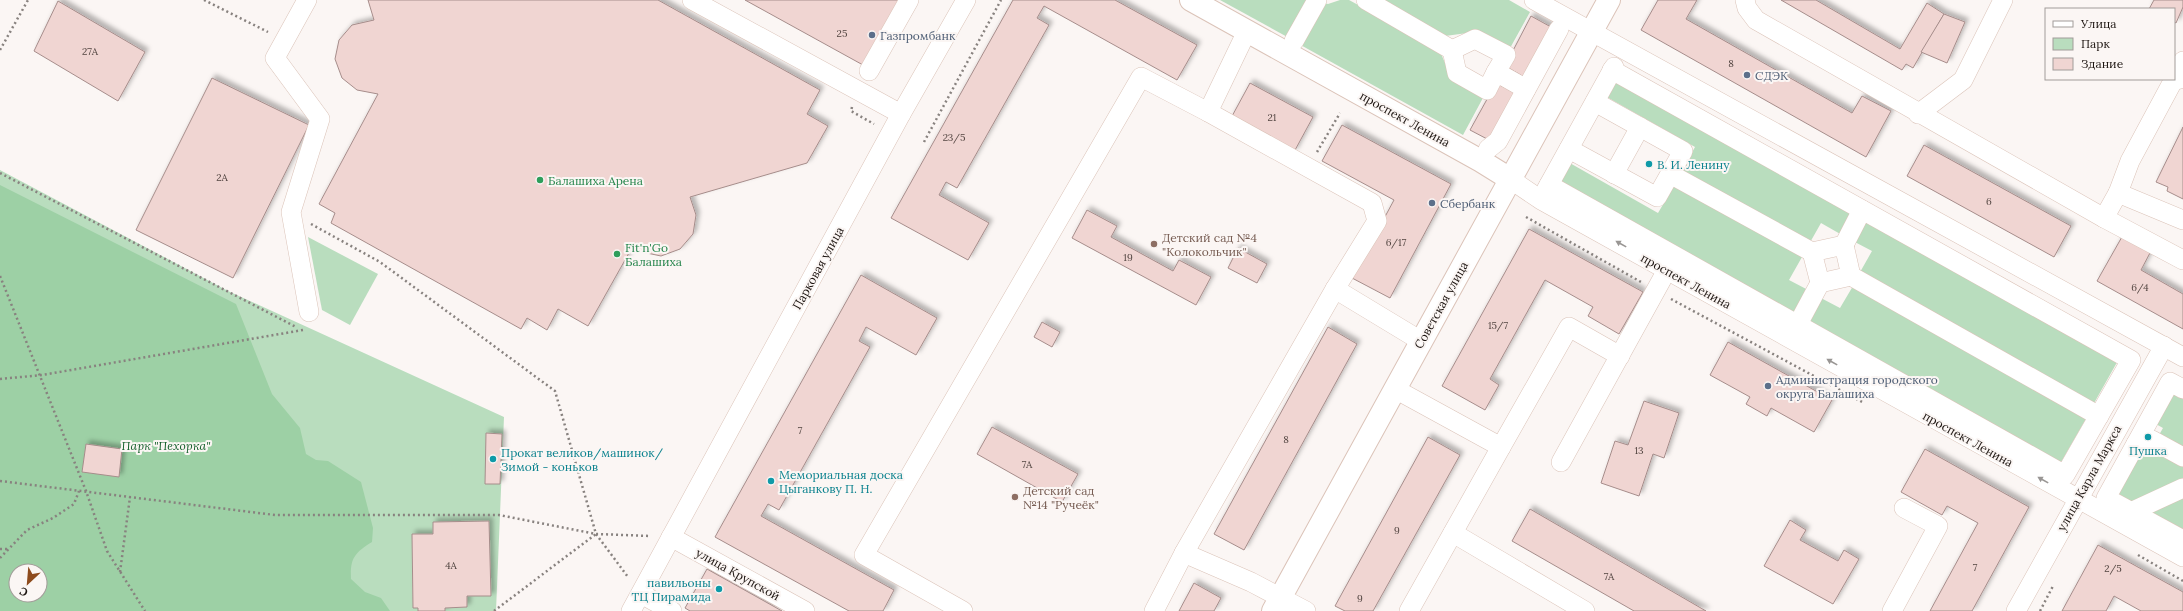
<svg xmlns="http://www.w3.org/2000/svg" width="2183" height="611" font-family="Lora,serif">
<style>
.green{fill:#b9ddbe;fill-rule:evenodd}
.forest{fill:#9dd0a5;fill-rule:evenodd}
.building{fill:#f0d5d2;stroke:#a68d8b;filter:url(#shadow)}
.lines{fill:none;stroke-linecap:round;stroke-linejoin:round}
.minor-casing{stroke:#dbc3b8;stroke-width:20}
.major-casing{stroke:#dbc3b8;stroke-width:24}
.path{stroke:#88827f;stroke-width:2.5;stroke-dasharray:2 3;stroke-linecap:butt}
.minor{stroke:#fff;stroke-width:19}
.major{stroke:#fff;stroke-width:22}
.oneway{fill:#999694}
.service-dot{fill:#5c6f8a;stroke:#fbf6f4;stroke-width:1.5}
.culture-dot{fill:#0f9aa8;stroke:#fbf6f4;stroke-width:1.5}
.leisure-dot{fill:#2e9e5b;stroke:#fbf6f4;stroke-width:1.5}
.education-dot{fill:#8d6e63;stroke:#fbf6f4;stroke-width:1.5}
.labels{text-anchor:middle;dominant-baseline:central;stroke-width:4;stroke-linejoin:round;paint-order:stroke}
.number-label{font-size:10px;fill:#524541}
.service-label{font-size:12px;fill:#4e5e75;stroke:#fbf6f4;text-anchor:start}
.street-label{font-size:12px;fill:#1d1511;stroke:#fbf6f4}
.culture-label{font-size:12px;fill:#0d838f;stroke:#fbf6f4;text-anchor:start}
.leisure-label{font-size:12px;fill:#27864d;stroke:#fbf6f4;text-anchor:start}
.education-label{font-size:12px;fill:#785e54;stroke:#fbf6f4;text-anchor:start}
.park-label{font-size:12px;font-style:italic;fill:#145f2b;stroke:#fbf6f4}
</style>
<defs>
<filter id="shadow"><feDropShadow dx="3.5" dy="-3.5" stdDeviation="2" flood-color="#0004"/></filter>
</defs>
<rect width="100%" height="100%" fill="#fbf6f4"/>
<g class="green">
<polygon points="1220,0 1313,0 1291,39"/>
<polygon points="1340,0 1349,0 1439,49 1451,77 1484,96 1463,135 1297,43 1319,2 1328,4"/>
<polygon points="1380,0 1509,0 1530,12 1509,50 1475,32 1445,36"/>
<polygon points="1616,76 1855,210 1842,235 1821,223 1808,246 1680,174 1695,147 1605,96"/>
<polygon points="1568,162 1658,213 1674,186 1802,257 1789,280 1810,291 1796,316 1557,183"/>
<path d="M0,170L228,291L504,417L496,611H445V608L467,607V596L491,595L489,521L433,522V534H412L413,608H418V611H0ZM486,433L502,434L500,484H486ZM16,571H40V595H16Z"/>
<polygon points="1865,215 2120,357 2093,405 1859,274 1872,251 1851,240"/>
<polygon points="308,237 378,274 350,325 322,310"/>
<polygon points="1853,286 2087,417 2060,464 1805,322 1819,297 1840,308"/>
<polygon points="2173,389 2183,394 2183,448 2159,435 2163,428 2154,423"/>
<polygon points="2151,448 2183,466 2183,481 2135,504 2116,493 2139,450 2147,455"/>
<polygon points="2183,493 2183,529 2147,510"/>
</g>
<path class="forest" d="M0,185L236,304L272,394L300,428L306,454L316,460L328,461L361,482L373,528L372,542C354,553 350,559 351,579L365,592L381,598L390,611H0ZM16,571H40V595H16Z"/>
<g class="building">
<polygon points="368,0 658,0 820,90 807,114 828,126 807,163 690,197 696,215 693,234 680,249 661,256 642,252 634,244 588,326 558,309 547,330 527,318 521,329 331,223 335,213 319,204 378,94 357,90 342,78 335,59 339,40 352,25 374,20"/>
<polygon points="745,0 899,0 863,65"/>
<polygon points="1013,0 1115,0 1197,45 1177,80 1044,6 1037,18 1049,25 957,188 946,182 939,195 989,223 968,260 891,218"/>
<polygon points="1658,0 1697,0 1686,19 1852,113 1862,96 1891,111 1866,157 1641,30"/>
<polygon points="1781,0 1816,0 1900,49 1927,3 1944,14 1913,68 1906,64 1902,70"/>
<polygon points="2154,0 2183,0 2183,7 2176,23 2174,22 2174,9 2149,9"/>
<polygon points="58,1 145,52 118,101 34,51"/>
<polygon points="1944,14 1965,22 1947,63 1921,52"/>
<polygon points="1531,16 1551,27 1524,77 1505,66"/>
<polygon points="212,78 309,125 233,278 136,230"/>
<polygon points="1250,83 1313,117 1294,152 1231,118"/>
<polygon points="1496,83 1515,93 1489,140 1470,130"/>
<polygon points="1342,125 1451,184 1390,298 1352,278 1394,200 1322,161"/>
<polygon points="2183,127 2183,199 2167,191 2168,187 2156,182"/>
<polygon points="1924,145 2071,226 2054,257 1907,176"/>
<polygon points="1087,210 1117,226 1111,237 1173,271 1179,260 1211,277 1196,305 1072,238"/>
<polygon points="1529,229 1643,292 1619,334 1588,316 1593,307 1545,280 1490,379 1499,385 1485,410 1442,386"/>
<polygon points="2123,235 2151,251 2141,270 2183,294 2183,329 2097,281"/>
<polygon points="1238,248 1267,264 1257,283 1228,268"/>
<polygon points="861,275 937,318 916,355 866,327 859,341 870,347 779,510 768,504 761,516 894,590 883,611 849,611 715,537"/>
<polygon points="1042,322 1060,332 1052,347 1034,337"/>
<polygon points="1328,327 1357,344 1244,550 1214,534"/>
<polygon points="1728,342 1832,400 1814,432 1771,408 1767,416 1746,404 1750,397 1710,375"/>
<polygon points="1644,401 1679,413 1664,458 1653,454 1639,496 1601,483 1615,441 1628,445"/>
<polygon points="992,427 1078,474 1062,502 977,454"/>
<polygon points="486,433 502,434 500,484 485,484"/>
<polygon points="1428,437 1460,455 1373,611 1345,611 1335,606"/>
<polygon points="86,444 122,449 119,477 82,472"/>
<polygon points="1925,449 2029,507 1972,611 1930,611 1978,523 1947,506 1942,515 1901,492"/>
<polygon points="1530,509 1706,611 1634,611 1512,541"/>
<polygon points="1790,520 1806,530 1800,540 1838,561 1844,550 1859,559 1833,604 1764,566"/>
<polygon points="489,521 491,596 467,596 467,607 445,608 445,611 418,611 418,608 413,608 412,534 433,534 433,522"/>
<polygon points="2098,545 2183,592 2183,611 2141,611 2114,596 2106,611 2062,611"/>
<polygon points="707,569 782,611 690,611 685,608"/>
<polygon points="1194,583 1221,598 1214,611 1179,611"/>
</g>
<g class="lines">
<g class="minor-casing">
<g id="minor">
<polyline points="307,0 275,58 320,119 291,212 309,312"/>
<polyline points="692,0 901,114"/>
<polyline points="1366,0 1452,50 1457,73 1487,90 1496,72 1526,89"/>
<polyline points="1534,0 2183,357"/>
<polyline points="1745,0 1747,8 1756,20 2104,218"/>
<polyline points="1294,41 1317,0"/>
<polyline points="1452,50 1475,39 1506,55 1496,72"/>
<polyline points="869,71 909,0"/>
<polyline points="2183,78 2173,81 2130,161 2118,193 2183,220"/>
<polyline points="2174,79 2183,61"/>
<polyline points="1208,112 1247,31"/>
<polyline points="1918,114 1963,80 2003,0"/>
<polyline points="1488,149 1498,141 1559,29"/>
<polyline points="1569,149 1657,197 1683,151 1595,102"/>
<polyline points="1614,174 1640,127"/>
<polyline points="1670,174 1812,252 1844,245 1851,276 1820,283 1812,252"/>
<polyline points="1510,179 1541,200 2183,557"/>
<polyline points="1549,185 2065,475 2131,360 1612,70"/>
<polyline points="1546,190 1614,67"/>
<polyline points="2118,193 2104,218 2183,260"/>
<polyline points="1844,245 1862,210"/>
<polyline points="1851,276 2099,416"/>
<polyline points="1335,289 1421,341"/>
<polyline points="1798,324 1820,283"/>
<polyline points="1395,389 1501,447 1409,611"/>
<polyline points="2183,389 2170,382 2106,498 2183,540"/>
<polyline points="2136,444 2152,440 2183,457"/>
<polyline points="1501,447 1569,327 1620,356"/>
<polyline points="1561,462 1667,270"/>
<polyline points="2131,512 2183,488"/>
<polyline points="1453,533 1585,611"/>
<polyline points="671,537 805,611"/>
<polyline points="1184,553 1251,582 1306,611"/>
<polyline points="641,594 672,611"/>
<polyline points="631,611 901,114 966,0"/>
<polyline points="963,611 864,555 1141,77 1208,112 1372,203 1377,221 1335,289 1184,553 1154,611"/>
<polyline points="1892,611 1938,526 1904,508"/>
<polyline points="2016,611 2164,346"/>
</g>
</g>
<g class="major-casing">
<g id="major">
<polyline points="1191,0 1481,161 1510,179"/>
<polyline points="1273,611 1609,0"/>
</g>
</g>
<g class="path">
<polyline points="204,0 268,32"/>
<polyline points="0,50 28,0"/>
<polyline points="852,107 851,111 874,124"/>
<polyline points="924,142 1001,0"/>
<polyline points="1317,152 1340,113"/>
<polyline points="0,173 296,327"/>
<polyline points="1526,217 1641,282"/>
<polyline points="311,224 380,262 555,391 596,534 628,577"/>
<polyline points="0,276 86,491 107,551 145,611"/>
<polyline points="1671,299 1864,403"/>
<polyline points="0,379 42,375 303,330"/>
<polyline points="0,481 275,515 499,515 596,534 651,536"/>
<polyline points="0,549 8,549"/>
<polyline points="2138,555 2183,581"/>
<polyline points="0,558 27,530 53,518 74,504 79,491"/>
<polyline points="120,572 130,497"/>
<polyline points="494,611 596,534"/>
<polyline points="2040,611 2053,586"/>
</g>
<use href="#minor" class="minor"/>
<use href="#major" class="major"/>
</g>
<defs><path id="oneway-solid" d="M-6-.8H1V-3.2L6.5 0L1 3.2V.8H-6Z"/></defs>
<g class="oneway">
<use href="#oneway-solid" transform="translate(1621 244) rotate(-151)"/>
<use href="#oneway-solid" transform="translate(1832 362) rotate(-151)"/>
<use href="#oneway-solid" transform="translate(2043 480) rotate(-151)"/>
</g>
<g class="service-dot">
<circle cx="872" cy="35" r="4"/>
<circle cx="1747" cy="75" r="4"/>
<circle cx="1432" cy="203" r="4"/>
<circle cx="1768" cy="386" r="4"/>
</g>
<g class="culture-dot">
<circle cx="1649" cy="164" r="4"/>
<circle cx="2148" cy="437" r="4"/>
<circle cx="493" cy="459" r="4"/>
<circle cx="771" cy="481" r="4"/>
<circle cx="719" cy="589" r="4"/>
</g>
<g class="leisure-dot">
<circle cx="540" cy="180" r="4"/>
<circle cx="617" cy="254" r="4"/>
</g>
<g class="education-dot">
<circle cx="1154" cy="244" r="4"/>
<circle cx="1015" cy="497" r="4"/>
</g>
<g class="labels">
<g class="number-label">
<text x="842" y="33">25</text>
<text x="90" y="51">27А</text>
<text x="1731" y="63">8</text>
<text x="1272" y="117">21</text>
<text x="954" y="137">23/5</text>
<text x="222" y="177">2А</text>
<text x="1989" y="201">6</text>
<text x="1396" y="242">6/17</text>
<text x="1128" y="257">19</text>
<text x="2140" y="287">6/4</text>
<text x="1498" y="325">15/7</text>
<text x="800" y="430">7</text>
<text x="1286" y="439">8</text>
<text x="1639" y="450">13</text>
<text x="1027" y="464">7А</text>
<text x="1397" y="530">9</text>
<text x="451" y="565">4А</text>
<text x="1975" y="567">7</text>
<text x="2113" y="568">2/5</text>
<text x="1609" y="576">7А</text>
<text x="1360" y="598">9</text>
</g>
<g class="service-label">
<text x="880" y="35">Газпромбанк</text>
<text x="1755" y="75">СДЭК</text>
<text x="1440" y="203">Сбербанк</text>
<text x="1776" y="379">Администрация городского<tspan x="1776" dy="14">округа Балашиха</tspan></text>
</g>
<g class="street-label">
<text transform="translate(1405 119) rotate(29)">проспект Ленина</text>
<text transform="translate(818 268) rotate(-61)">Парковая улица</text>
<text transform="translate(1686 281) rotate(29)">проспект Ленина</text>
<text transform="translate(1441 305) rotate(-61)">Советская улица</text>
<text transform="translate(1968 439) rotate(29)">проспект Ленина</text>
<text transform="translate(2089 478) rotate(-61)">улица Карла Маркса</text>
<text transform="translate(738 574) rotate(29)">улица Крупской</text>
</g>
<g class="culture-label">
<text x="1657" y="164">В. И. Ленину</text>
<text x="2148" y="450" text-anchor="middle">Пушка</text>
<text x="501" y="452">Прокат великов/машинок/<tspan x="501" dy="14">Зимой - коньков</tspan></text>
<text x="779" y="474">Мемориальная доска<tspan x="779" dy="14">Цыганкову П. Н.</tspan></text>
<text x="711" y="582" text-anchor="end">павильоны<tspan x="711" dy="14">ТЦ Пирамида</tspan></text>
</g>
<g class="leisure-label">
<text x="548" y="180">Балашиха Арена</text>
<text x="625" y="247">Fit'n'Go<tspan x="625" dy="14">Балашиха</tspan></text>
</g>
<g class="education-label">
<text x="1162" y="237">Детский сад №4<tspan x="1162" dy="14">"Колокольчик"</tspan></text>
<text x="1023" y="490">Детский сад<tspan x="1023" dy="14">№14 "Ручеёк"</tspan></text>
</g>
<g class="park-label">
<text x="166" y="445">Парк "Пехорка"</text>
</g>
</g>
<rect x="2045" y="8" width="130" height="72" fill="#fbf6f4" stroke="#a29c99"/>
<rect x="2053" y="21" width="20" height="6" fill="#ffffff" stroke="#a29c99"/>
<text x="2081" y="28" font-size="12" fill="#1d1511">Улица</text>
<rect x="2053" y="38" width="20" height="12" fill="#b9ddbe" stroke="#a29c99"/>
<text x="2081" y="48" font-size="12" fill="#1d1511">Парк</text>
<rect x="2053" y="58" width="20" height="12" fill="#f0d5d2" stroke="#a29c99"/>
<text x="2081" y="68" font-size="12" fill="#1d1511">Здание</text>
<g transform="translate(28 583) rotate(206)"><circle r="19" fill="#fbf6f4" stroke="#a29c99"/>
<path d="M0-3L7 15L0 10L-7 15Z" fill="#8e4b1d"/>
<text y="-6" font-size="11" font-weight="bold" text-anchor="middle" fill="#1d1511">С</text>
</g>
</svg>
